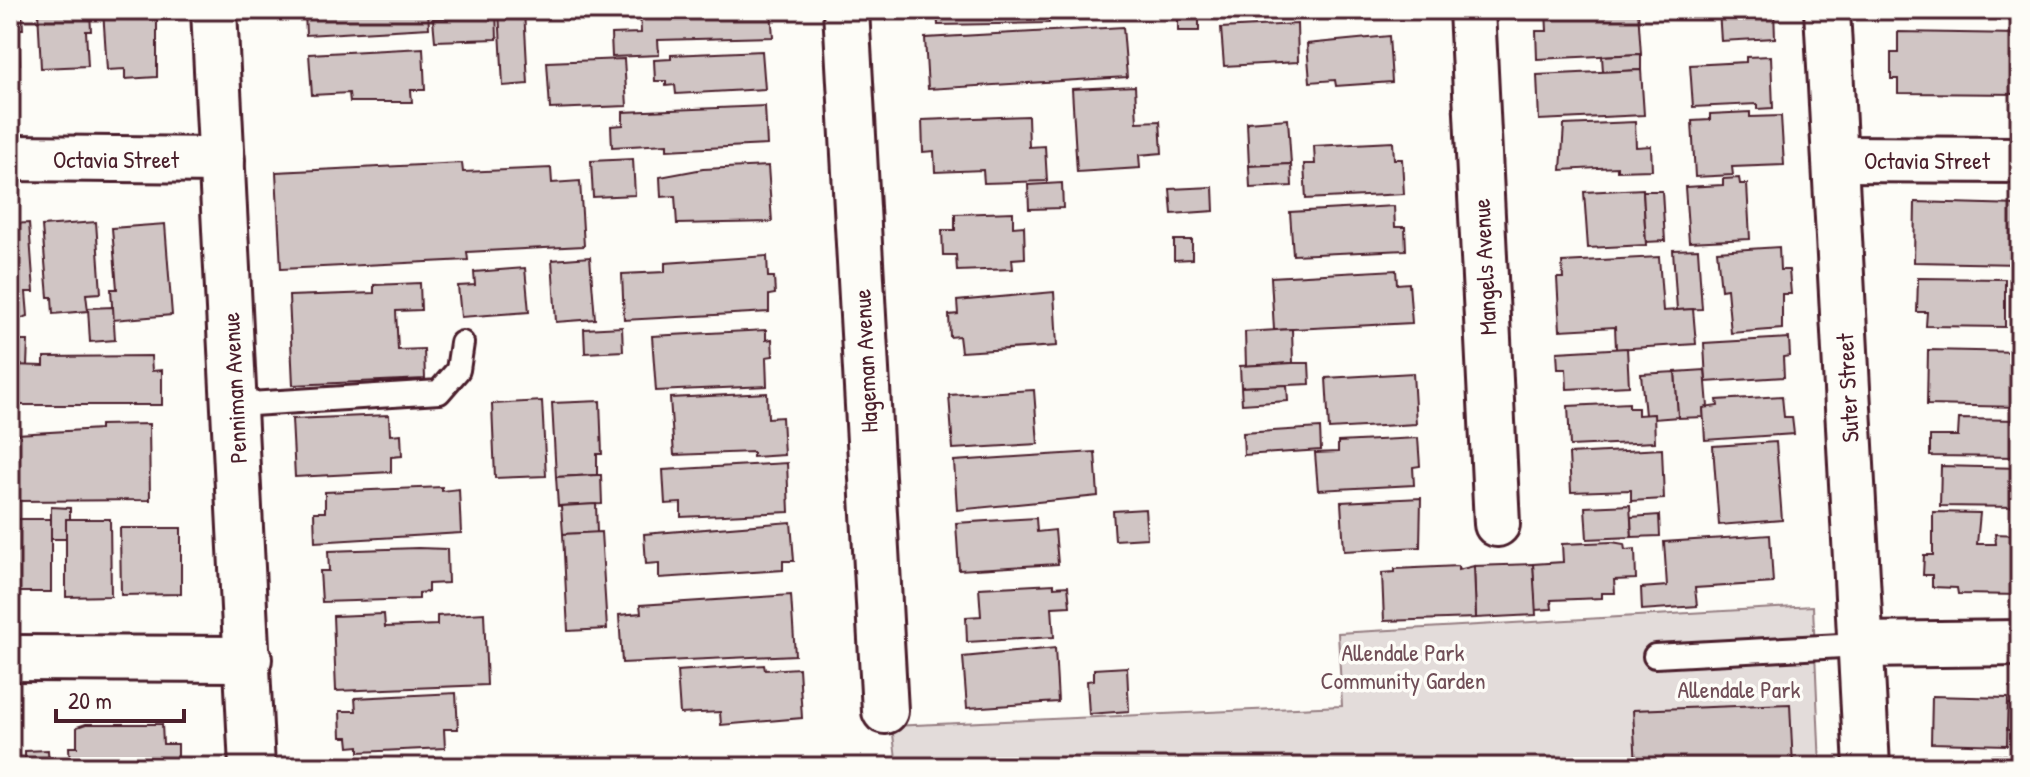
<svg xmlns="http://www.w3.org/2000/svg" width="2030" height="777" font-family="'Patrick Hand',sans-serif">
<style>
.green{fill:#e3dcda;stroke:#967e82;stroke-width:2}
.building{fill:#d0c5c4;stroke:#4a1f2b;stroke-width:2}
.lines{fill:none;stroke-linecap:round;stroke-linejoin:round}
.service-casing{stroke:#4a1f2b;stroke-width:28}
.minor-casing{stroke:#4a1f2b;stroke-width:50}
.service{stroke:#fdfcf7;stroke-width:22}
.minor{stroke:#fdfcf7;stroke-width:44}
.labels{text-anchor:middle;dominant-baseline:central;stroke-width:7;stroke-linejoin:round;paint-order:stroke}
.street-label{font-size:24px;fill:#4a1f2b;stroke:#fdfcf7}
.park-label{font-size:24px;fill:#704e57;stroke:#fdfcf7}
</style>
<rect width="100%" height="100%" fill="#fdfcf7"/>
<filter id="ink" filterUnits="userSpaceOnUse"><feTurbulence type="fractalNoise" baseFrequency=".0125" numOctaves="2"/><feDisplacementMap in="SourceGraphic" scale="16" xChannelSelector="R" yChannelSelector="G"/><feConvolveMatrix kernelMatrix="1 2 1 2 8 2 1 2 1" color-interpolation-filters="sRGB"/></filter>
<g filter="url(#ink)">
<polygon class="green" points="1813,606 1820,767 897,767 892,726 1342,706 1338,633"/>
<g class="building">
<polygon points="10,10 22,10 23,29 18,29 20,64 10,64"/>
<polygon points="38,10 90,11 91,31 86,31 88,66 41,68"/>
<polygon points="103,10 157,10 157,77 125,79 125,69 107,70"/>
<polygon points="301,10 428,10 429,28 306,35 305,12"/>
<polygon points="467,10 496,10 497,39 435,41 433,19 467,17"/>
<polygon points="499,10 524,10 528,84 503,86"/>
<polygon points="640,10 771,10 773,37 658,40 659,55 612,57 611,34 641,33"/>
<polygon points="937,10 1066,10 1067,19 1049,19 1049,23 938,25"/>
<rect x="1178" y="10" width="21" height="21"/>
<polygon points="1546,10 1638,10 1641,54 1537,59 1536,31 1547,31"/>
<polygon points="1719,10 1774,10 1775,38 1721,41"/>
<polygon points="1297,24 1298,62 1224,66 1221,28"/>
<polygon points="1123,27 1127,77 928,89 925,38"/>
<polygon points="1898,32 2020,34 2020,94 1898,93 1898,79 1891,79 1891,53 1898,53"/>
<polygon points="1389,36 1392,82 1336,86 1335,80 1310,82 1307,44"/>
<polygon points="423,48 425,90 411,90 412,102 350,102 349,93 312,95 309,54"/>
<polygon points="762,51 765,89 676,94 675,85 666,86 666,81 655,81 654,60 671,59 671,55"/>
<polygon points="1641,54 1641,70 1603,72 1602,56"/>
<polygon points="1771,56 1773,108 1757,109 1757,104 1693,107 1690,65 1746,62 1746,57"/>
<polygon points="624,59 627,106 550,109 547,62"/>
<polygon points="1641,70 1644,115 1539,120 1537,75"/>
<polygon points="1135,86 1137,122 1160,121 1162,153 1139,155 1140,168 1077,172 1072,89"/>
<polygon points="765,106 767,145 667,150 667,144 612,147 611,126 623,125 623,112"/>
<polygon points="1750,112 1750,117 1781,116 1784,165 1732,167 1733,175 1695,177 1692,121 1710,120 1710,114"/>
<polygon points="1028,116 1029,147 1045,146 1047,181 984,183 983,170 935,172 934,151 923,152 922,120"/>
<polygon points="1288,119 1291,164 1249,166 1247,122"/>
<polygon points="1635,122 1636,147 1651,146 1652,170 1617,171 1617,167 1561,170 1564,125"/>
<polygon points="1393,142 1394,159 1402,159 1404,194 1306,199 1304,164 1315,164 1314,146"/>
<polygon points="633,159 635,195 593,197 591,161"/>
<polygon points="462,163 463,172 551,168 552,183 580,181 584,246 467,252 468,260 281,269 276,172"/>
<polygon points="1291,164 1292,186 1250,188 1249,166"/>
<polygon points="768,166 772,222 677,224 675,196 661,197 660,177 703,169"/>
<polygon points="1739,178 1740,184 1747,184 1750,239 1689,242 1685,187 1723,185 1723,179"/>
<polygon points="1062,183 1063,208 1029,209 1028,185"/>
<polygon points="1213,187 1214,211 1172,214 1170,189"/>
<polygon points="1643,189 1646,245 1588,248 1584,192"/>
<polygon points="1643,191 1662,191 1665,241 1646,242"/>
<polygon points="1915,202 2020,205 2020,264 1914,262"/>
<polygon points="1394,206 1395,227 1405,227 1406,250 1293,255 1290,212"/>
<polygon points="1013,212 1013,227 1024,226 1025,258 1012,259 1013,269 957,271 956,255 943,255 942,230 955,230 955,214"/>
<polygon points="96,222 101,293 86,294 88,311 53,314 52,297 48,297 42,226"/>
<polygon points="29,223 34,292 26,292 28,316 10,322 10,224"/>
<polygon points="165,224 172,315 113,320 111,289 117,289 112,228"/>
<polygon points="1174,240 1192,240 1192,259 1174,260"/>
<polygon points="1779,247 1780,270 1789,270 1791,294 1782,294 1782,329 1731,333 1727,289 1721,290 1717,251"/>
<polygon points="1698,249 1702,309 1677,310 1673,250"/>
<polygon points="767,256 768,277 774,277 775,294 769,295 769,312 624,320 622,274 665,272 665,263"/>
<polygon points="590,257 595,319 556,322 552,260"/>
<polygon points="1659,257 1663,311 1693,309 1696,344 1616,349 1615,327 1560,330 1557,278 1563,278 1562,262"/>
<polygon points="525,268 529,312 461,317 458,286 475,285 474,272"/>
<polygon points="1396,270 1397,284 1409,283 1412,323 1274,330 1271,277"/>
<polygon points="1918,278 2005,279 2005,327 1926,326 1927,312 1917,312"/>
<polygon points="420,283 421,310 396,311 398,350 424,349 425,379 293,385 289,296 374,293 374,285"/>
<polygon points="1054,292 1057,346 961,352 959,336 950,337 949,315 958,314 957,301"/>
<polygon points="113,307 115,340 90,342 88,308"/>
<polygon points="622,327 623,351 585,353 584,329"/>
<polygon points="1292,329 1293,363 1246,366 1245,332"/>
<polygon points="766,330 766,340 772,339 773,356 766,357 767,386 656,391 652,336"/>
<polygon points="1789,338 1790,356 1783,357 1784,377 1706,382 1704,343"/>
<polygon points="10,341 28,341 27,366 10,365"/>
<polygon points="1627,348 1629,386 1567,389 1566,369 1558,369 1557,352"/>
<polygon points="1928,350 2020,352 2020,407 1927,405"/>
<polygon points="151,356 152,371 162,370 162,405 10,405 10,365 44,366 44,357"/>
<polygon points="1293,363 1309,363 1310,384 1241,387 1240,366"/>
<polygon points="1705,370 1708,407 1703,408 1704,417 1678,418 1675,372"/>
<polygon points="1675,372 1678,417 1654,419 1654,414 1645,415 1641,374"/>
<polygon points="1413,373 1416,424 1329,429 1326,378"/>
<polygon points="1287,385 1288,401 1242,404 1241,387"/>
<polygon points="1034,390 1038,444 953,449 949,395"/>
<polygon points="767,393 768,418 782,417 784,455 753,457 753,452 674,455 670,398"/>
<polygon points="1782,396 1784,417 1792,417 1794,434 1705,440 1703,408 1718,406 1717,400"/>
<polygon points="542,401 546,476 495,478 492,404"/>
<polygon points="600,401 602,454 597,454 597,475 556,477 552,403"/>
<polygon points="1629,403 1629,408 1638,408 1638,415 1654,414 1655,442 1570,446 1568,406"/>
<polygon points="389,415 390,435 401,434 402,456 391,457 391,472 295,477 292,419"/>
<polygon points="1959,419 2020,420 2020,457 1930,456 1930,436 1958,436"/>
<polygon points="149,424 150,500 18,501 17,434 100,429 100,425"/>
<polygon points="1320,428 1321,450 1244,455 1243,433"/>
<polygon points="1418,438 1420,466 1413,467 1414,485 1318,490 1315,453 1338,452 1338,442"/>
<polygon points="1776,442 1782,520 1719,525 1713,446"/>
<polygon points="1662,449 1664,499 1631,501 1631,490 1571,492 1569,454"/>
<polygon points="1095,452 1098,496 957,510 954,461"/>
<polygon points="787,463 789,512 681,517 681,503 665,504 663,470"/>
<polygon points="1941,466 2020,468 2020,507 1940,506"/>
<polygon points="597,475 601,475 602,504 558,506 556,477"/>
<polygon points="442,487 442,491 459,489 461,533 315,542 314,512 325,512 325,492"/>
<polygon points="1421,498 1420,547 1344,551 1341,502"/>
<polygon points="596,504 597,533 563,534 561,506"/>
<polygon points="1630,505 1632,537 1587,539 1585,507"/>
<polygon points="51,507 70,508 70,519 66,519 66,539 51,539"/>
<polygon points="1145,509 1147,538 1115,540 1113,511"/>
<polygon points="1933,512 1980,513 1977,544 1996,544 1995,534 2020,535 2020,595 1958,594 1957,588 1932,587 1932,575 1923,575 1924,555 1933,555"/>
<polygon points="1659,515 1660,536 1632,537 1631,517"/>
<polygon points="1036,518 1037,532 1055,530 1058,564 959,570 956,523"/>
<rect x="10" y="519" width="41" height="73"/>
<polygon points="66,519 110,519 111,596 66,597"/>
<polygon points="791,522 794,561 783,561 783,570 659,578 659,563 646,564 644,534"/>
<polygon points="120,528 181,528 181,594 121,595"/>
<polygon points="601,532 607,629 568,631 563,534"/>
<polygon points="1770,535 1773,583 1695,588 1697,606 1642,610 1641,588 1667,586 1664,542"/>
<polygon points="1612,542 1624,544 1625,550 1635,549 1636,579 1614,580 1615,593 1602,593 1602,598 1551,600 1552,609 1535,610 1533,564 1563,562 1562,544"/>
<polygon points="418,548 447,549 448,583 428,584 428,592 419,593 419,599 322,602 320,571 329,571 328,551"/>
<polygon points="1533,564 1536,615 1476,618 1474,566"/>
<polygon points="1458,566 1458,570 1474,566 1476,618 1384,621 1382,573 1395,572 1395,569"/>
<polygon points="1054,584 1054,587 1068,586 1070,606 1052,607 1054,637 967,642 966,617 981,616 979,588"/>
<polygon points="791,595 795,655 622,663 619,615 641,613 640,605"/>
<polygon points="484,613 487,685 336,691 333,616 384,614 385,627 437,625 437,616"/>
<polygon points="1055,648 1058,702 967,708 963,657"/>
<polygon points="764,665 765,670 799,668 802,718 721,725 720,712 680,714 677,671"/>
<polygon points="1127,667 1129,711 1089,714 1087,681 1094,680 1094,669"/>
<polygon points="456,693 458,729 444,729 445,748 359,752 359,746 349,747 348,737 341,737 340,711 356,711 355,698"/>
<polygon points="1932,696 2008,698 2007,745 1931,743"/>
<polygon points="1790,704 1793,767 1636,767 1633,710"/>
<polygon points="2008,704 2020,704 2020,748 2013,748 2014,730 2007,730"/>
<polygon points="86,724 162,724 163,744 178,744 178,767 70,767 69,747 77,747 77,727"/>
<polygon points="10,731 15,731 17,767 10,767"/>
<polygon points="48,750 49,767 25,767 25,751"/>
<polygon points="2006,755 2006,767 1977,767 1977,756"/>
</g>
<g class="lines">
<g class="service-casing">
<g id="service">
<polyline points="235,405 439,392 458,370 462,343"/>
<polyline points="1655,656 1860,645"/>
</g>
</g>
<g class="minor-casing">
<g id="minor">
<polyline points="214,10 252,767"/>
<polyline points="846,10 885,711"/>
<polyline points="1472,10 1497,524"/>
<polyline points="1827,10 1867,767"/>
<polyline points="10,158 222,160"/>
<polyline points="1835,159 2020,160"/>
<polyline points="1860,645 2020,643"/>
<polyline points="10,658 249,659"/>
</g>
</g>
<use href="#service" class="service"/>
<use href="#minor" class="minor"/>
</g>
</g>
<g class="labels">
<g class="street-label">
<text x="116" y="159">Octavia Street</text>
<text x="1927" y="160">Octavia Street</text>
<text transform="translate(1484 267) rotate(-93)">Mangels Avenue</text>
<text transform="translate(865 361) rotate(-93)">Hageman Avenue</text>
<text transform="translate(234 388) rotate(-93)">Penniman Avenue</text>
<text transform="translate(1847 388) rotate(-93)">Suter Street</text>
</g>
<g class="park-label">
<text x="1403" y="652">Allendale Park<tspan x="1403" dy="28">Community Garden</tspan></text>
<text x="1739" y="689">Allendale Park</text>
</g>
</g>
<rect width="2030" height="777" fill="none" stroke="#fdfcf7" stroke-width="40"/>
<rect x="20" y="20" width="1990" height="737" fill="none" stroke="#4a1f2b" stroke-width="3" filter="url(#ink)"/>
<path d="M56 709v12h128v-12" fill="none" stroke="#4a1f2b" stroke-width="4"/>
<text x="68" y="709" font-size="24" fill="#4a1f2b" stroke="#fdfcf7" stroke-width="6" paint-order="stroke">20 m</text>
</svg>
